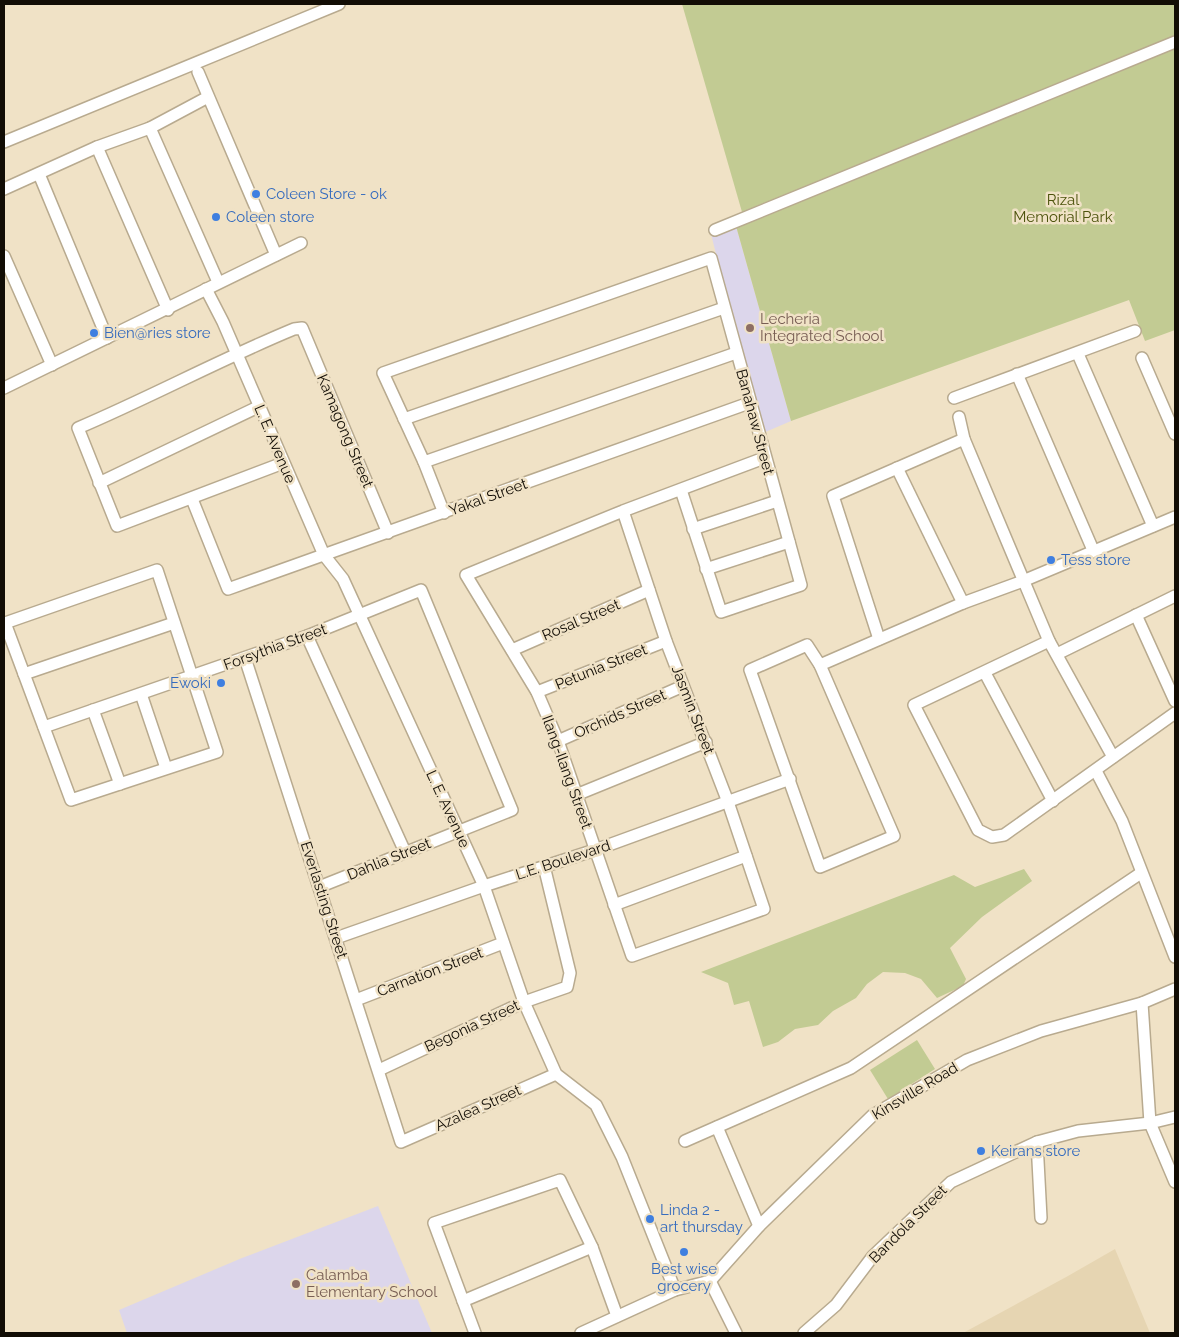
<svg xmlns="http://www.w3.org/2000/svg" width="1179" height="1337" font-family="Raleway,sans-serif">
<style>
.built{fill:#e6d5b2}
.education{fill:#dcd6eb}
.green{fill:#c2cb93}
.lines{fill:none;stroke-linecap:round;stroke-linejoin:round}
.minor-casing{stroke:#b8aa8f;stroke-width:14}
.minor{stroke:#fff;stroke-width:11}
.shop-dot{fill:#3f7fe0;stroke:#f0e2c6;stroke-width:2}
.education-dot{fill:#8d6e63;stroke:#f0e2c6;stroke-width:2}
.labels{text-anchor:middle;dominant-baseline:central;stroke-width:5;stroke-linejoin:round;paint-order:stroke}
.shop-label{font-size:15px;fill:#366cbe;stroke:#f0e2c6;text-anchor:start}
.park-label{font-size:15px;fill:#4c530c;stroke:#f0e2c6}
.education-label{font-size:15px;fill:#785e54;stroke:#f0e2c6;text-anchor:start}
.street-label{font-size:15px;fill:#120d05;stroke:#f0e2c6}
</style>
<rect width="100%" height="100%" fill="#f0e2c6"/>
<polygon class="built" points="1115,1249 1150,1333 963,1333 1068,1276"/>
<g class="education">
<polygon points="736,226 791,421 761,434 711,234"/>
<polygon points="378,1206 432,1333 127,1333 119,1310 242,1258"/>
</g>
<g class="green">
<polygon points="682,4 1175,4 1175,36 742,212"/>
<polygon points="1175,46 1175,330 1145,341 1129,300 791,421 736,226"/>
<polygon points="1024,869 1032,881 982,917 950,948 966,979 963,986 937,998 921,979 905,973 883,972 867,984 856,998 833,1011 818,1025 795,1029 778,1042 763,1047 749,1001 734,1005 728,983 701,972 954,875 975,887"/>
<polygon points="917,1040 935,1069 888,1099 870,1070"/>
</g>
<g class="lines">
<g class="minor-casing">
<g id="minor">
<polyline points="198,72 276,255"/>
<polyline points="150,128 218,282"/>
<polyline points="4,142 339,4"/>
<polyline points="97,147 168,310"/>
<polyline points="39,174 107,338"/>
<polyline points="4,189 97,147 150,128 208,97"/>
<polyline points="715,230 1175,42"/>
<polyline points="4,256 52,365"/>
<polyline points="206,289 223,322 324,555 343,579 484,886 524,1002 556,1074 596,1105 622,1157 675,1290"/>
<polyline points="1078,354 1153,526"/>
<polyline points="1142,358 1175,434"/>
<polyline points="1017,374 1093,550"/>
<polyline points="4,388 301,243"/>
<polyline points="954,398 1135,331"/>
<polyline points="959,417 964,439 1049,641 1113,757"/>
<polyline points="404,419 724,308"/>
<polyline points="424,462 736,353"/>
<path d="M283,463L117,526L78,428C151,397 221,359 294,329L302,328L388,533"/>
<polyline points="897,468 963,603"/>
<polyline points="99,483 260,406"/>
<polyline points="192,499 228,589 749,403"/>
<polyline points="623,511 666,641 728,802 764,909 632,956 558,741 537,692 466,575 623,511 764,458"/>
<polyline points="444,513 424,462 383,373 711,258 801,585 721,612 681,490"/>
<polyline points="693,529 777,501"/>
<polyline points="706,569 789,542"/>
<polygon points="157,570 217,752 71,800 5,623"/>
<polyline points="1136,615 1175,701"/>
<polyline points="307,636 405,852"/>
<polyline points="879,639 833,496 964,439"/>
<polyline points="1049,641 914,705 978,830 992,837 1004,835 1175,713"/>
<polygon points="807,645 820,665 894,836 820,867 750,670"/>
<polyline points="512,650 649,590"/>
<polyline points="1057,654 1175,596"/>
<polyline points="245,658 401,1142 556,1074"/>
<polyline points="820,665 963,603 1023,581 1175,517"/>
<polyline points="985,673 1053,801"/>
<polyline points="24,674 174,623"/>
<polyline points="537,692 666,641"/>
<polyline points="141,694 166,768"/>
<polyline points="93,710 120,784"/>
<polyline points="44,727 307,636 421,590 512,810 319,887"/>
<polyline points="558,741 683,686"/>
<polyline points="1096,771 1122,821 1175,957"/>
<polyline points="576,795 706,742"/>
<polyline points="614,905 746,856"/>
<polyline points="336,938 484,886 595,850 790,779"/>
<polyline points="356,1000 503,943"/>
<polyline points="1142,1003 1150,1123 1175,1182"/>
<polyline points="379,1070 524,1002 567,987 570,973 544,866"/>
<polyline points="717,1127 759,1226"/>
<polyline points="685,1141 851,1068 1141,873"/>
<polyline points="1037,1142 1041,1218"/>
<polyline points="710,1281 759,1226 873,1115 967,1060 1041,1031 1142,1003 1175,989"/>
<polyline points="710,1281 736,1333"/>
<polyline points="463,1301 592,1247"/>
<polyline points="475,1333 434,1223 560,1180 592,1247 617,1316"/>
<polyline points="581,1333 675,1290 710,1281"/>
<polyline points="804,1333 836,1305 873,1256 951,1182 1037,1142 1078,1131 1150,1123 1175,1117"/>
</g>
</g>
<use href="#minor" class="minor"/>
</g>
<g class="shop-dot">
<circle cx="256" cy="194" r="5"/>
<circle cx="216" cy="217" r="5"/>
<circle cx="94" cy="333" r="5"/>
<circle cx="1051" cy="560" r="5"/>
<circle cx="221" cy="683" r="5"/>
<circle cx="981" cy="1151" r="5"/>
<circle cx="650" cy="1219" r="5"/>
<circle cx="684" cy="1252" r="5"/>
</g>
<g class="education-dot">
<circle cx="750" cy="328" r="5"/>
<circle cx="296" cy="1284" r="5"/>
</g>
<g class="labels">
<g class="shop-label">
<text x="266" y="194">Coleen Store - ok</text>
<text x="226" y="217">Coleen store</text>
<text x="104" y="333">Bien@ries store</text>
<text x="1061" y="560">Tess store</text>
<text x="211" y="683" text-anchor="end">Ewoki</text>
<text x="991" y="1151">Keirans store</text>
<text x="660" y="1210">Linda 2 -<tspan x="660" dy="17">art thursday</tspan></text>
<text x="684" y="1269" text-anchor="middle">Best wise<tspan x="684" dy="17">grocery</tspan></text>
</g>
<g class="park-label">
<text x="1063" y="200">Rizal<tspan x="1063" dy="17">Memorial Park</tspan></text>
</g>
<g class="education-label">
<text x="760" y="319">Lecheria<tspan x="760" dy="17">Integrated School</tspan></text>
<text x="306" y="1275">Calamba<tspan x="306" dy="17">Elementary School</tspan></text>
</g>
<g class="street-label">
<text transform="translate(755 422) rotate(75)">Banahaw Street</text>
<text transform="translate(345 431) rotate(67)">Kamagong Street</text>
<text transform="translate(275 444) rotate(67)">L. E. Avenue</text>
<text transform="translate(488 497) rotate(-20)">Yakal Street</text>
<text transform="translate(581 620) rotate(-23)">Rosal Street</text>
<text transform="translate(275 647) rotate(-20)">Forsythia Street</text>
<text transform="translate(601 667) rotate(-22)">Petunia Street</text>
<text transform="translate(693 710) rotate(69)">Jasmin Street</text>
<text transform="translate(620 714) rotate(-24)">Orchids Street</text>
<text transform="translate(567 772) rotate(70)">Ilang-Ilang Street</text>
<text transform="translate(448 809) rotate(65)">L. E. Avenue</text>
<text transform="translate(389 859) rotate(-22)">Dahlia Street</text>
<text transform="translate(563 860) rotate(-18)">L.E. Boulevard</text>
<text transform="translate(324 900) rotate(72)">Everlasting Street</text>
<text transform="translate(430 972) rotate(-21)">Carnation Street</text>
<text transform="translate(472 1026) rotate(-25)">Begonia Street</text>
<text transform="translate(915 1091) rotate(-31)">Kinsville Road</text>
<text transform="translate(478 1108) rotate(-24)">Azalea Street</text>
<text transform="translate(908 1224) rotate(-45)">Bandola Street</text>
</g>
</g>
<rect width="1179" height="1337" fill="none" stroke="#120d05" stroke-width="10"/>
</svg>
